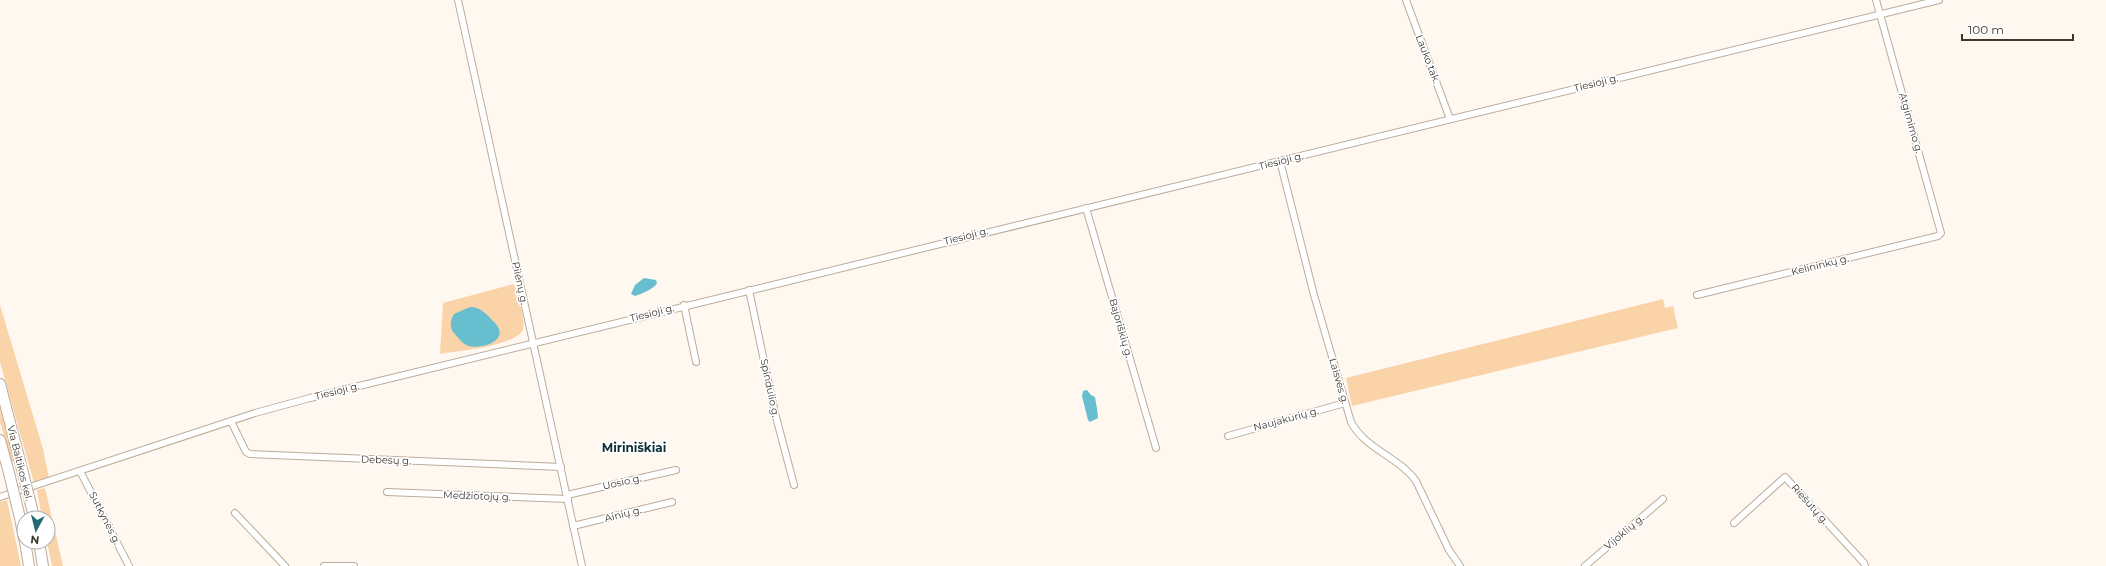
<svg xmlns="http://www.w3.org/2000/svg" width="2106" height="566" font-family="Montserrat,sans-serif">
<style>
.green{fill:#fad3a8}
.water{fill:#67becf}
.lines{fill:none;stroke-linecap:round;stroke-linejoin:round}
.minor-casing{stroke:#bcac9b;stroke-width:8}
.trunk-casing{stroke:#bcac9b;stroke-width:12}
.minor{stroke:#fff;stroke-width:6}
.trunk{stroke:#fff;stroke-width:10}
.trunk-bridge-casing{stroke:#bcac9b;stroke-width:12;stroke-linecap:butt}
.trunk-bridge{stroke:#fff;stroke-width:10}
.labels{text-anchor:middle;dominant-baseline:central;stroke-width:3.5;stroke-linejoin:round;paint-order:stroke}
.street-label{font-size:10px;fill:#3d3730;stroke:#fff}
.quarter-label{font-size:12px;font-weight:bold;fill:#0e2f36;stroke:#fff}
</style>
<rect width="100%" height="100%" fill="#fef8f0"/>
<g class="green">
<path d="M514,284C517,294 526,319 523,329C518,346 457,351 440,354L443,303Z"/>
<polygon points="1663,299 1665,308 1673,306 1678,328 1352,406 1346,378"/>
<polygon points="0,305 43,449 49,478 34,483 0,362"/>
<polygon points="0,409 15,461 11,462 0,422"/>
<polygon points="45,488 63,566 52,566 47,542 48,518 42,518 37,490"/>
<polygon points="7,500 21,566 0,566 0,502"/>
</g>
<g class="water">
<path d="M644,278L656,280L657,283C654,289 641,294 635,296L631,294L635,285Z"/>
<path d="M470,307C481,307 486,314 493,321C513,339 483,350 468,346C463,344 458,338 455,334C449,328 450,321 454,314Z"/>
<path d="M1087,390L1091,395L1095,397C1096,404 1098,412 1098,418L1090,422L1088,420L1082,396L1083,391Z"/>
</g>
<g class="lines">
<g class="minor-casing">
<g id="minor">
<polyline points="458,0 582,566"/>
<polyline points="1406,0 1450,119"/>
<path d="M1280,161L1314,295L1351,422C1365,449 1399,457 1416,481L1449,550L1460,566"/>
<polyline points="1086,208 1156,448"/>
<polyline points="749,290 775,413 794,485"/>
<polyline points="1697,295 1938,236 1941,233 1876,0"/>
<polyline points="684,305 696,362"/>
<polyline points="231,421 246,452 250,454 561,467"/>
<polyline points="1228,436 1345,403"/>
<polyline points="80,471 129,566"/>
<polyline points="387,492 568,499"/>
<polyline points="567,495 676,470"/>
<polyline points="0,497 255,413 310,398 1939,0"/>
<polyline points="235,513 285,566"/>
<polyline points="1734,523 1785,477 1864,563 1865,566"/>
<polyline points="573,526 672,502"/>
<polyline points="324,566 354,566"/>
<polyline points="1585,566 1663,499"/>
</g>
</g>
<g class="trunk-casing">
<g id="trunk">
<polyline points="0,384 22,469"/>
<polyline points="0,440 9,473"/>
<polyline points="20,518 24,539"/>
<polyline points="25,542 29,566"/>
<polyline points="39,542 43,566"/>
</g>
</g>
<use href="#minor" class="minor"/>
<use href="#trunk" class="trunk"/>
<g class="trunk-bridge-casing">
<g id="trunk-bridge">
<polyline points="22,469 33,513"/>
<polyline points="9,473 20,518"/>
</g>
</g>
<use href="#trunk-bridge" class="trunk-bridge"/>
</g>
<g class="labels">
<g class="street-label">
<text transform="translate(1428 59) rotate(69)">Lauko tak.</text>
<text transform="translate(1596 83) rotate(-14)">Tiesioji g.</text>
<text transform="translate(1911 123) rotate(74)">Atgimimo g.</text>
<text transform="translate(1281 161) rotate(-14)">Tiesioji g.</text>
<text transform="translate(966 236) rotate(-14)">Tiesioji g.</text>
<text transform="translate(1820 265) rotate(-14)">Kelininkų g.</text>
<text transform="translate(520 283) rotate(78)">Pilėnų g.</text>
<text transform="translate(652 313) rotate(-14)">Tiesioji g.</text>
<text transform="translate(1121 328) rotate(74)">Bajoriškių g.</text>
<text transform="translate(1339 381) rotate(74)">Laisvės g.</text>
<text transform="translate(770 388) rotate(78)">Spindulio g.</text>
<text transform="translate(337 391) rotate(-14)">Tiesioji g.</text>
<text transform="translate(1286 419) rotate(-15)">Naujakurių g.</text>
<text transform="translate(386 460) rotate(2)">Debesų g.</text>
<text transform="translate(20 463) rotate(76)">Via Baltikos kel.</text>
<text transform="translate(622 482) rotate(-13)">Uosio g.</text>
<text transform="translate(477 496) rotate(2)">Medžiotojų g.</text>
<text transform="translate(1810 504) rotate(48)">Riešutų g.</text>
<text transform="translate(623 514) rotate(-14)">Ainių g.</text>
<text transform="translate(105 518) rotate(63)">Sutkynės g.</text>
<text transform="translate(1624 532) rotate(-40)">Vijoklių g.</text>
</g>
<g class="quarter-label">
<text x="634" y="447">Miriniškiai</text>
</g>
</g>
<g transform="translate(36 530) rotate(187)"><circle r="19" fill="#ffffff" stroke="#b1afac"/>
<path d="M0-3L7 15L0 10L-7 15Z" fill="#236a77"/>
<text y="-6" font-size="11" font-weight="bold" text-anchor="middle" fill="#3d3730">N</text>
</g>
<path d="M1962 34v6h111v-6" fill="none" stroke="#3d3730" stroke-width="2"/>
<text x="1968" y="34" font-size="12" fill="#3d3730" stroke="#ffffff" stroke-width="3" paint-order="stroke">100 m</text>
</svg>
